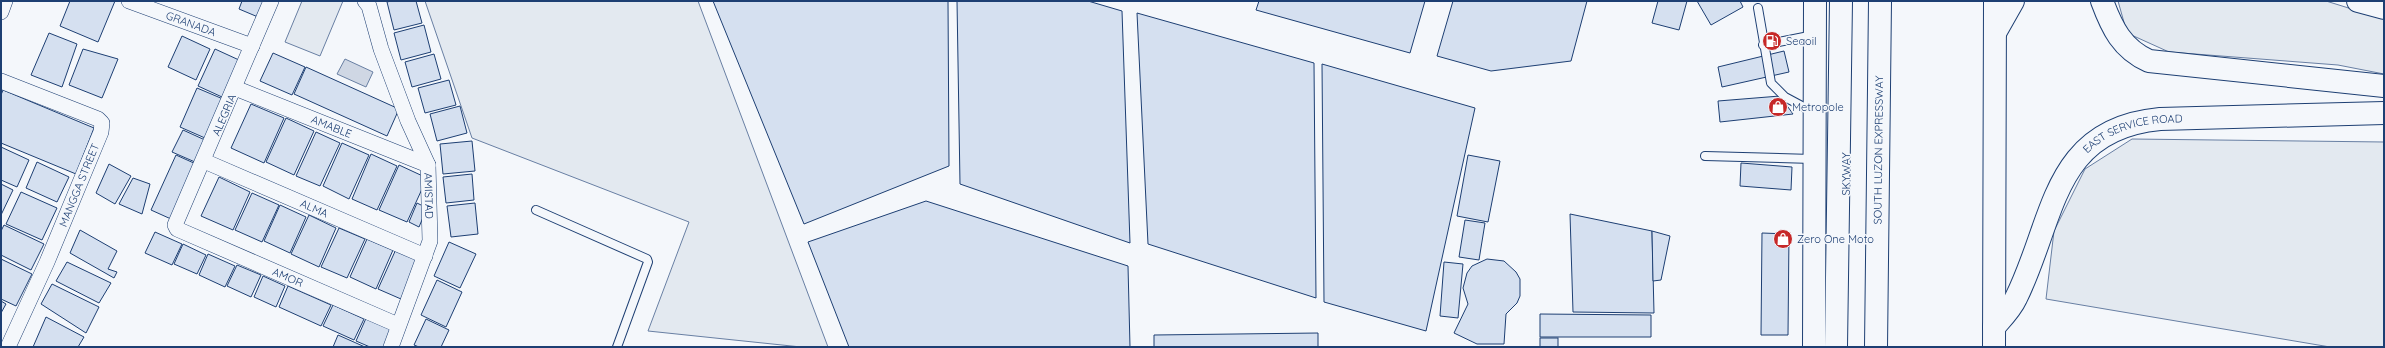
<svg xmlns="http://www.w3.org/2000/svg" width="2385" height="348" font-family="Quicksand,sans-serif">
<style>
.green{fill:#e3e9f0;stroke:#687fa3}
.water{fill:#cfd7e4;stroke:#687fa3}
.building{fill:#d5e0f0;stroke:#1d3f73}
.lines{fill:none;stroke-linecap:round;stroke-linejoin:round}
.service-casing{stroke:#1d3f73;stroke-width:10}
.minor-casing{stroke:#1d3f73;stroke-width:16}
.secondary-casing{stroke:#1d3f73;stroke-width:24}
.motorway-casing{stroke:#1d3f73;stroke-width:24}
.service{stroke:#f4f7fb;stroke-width:8}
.minor{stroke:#f4f7fb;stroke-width:15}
.secondary{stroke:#f4f7fb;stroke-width:22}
.motorway{stroke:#f4f7fb;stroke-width:22}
.labels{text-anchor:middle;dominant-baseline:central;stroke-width:3;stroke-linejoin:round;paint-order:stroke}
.street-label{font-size:11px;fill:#1d3f73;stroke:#f4f7fb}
.poi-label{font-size:11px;fill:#1d3f73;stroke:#f4f7fb;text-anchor:start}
</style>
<rect width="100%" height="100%" fill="#f4f7fb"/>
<g class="green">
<polygon points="302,1 343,1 320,56 285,42"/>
<polygon points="425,1 698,1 828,347 801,347 648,331 689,222 472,138"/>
<polygon points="2118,1 2326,1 2384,19 2384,74 2338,65 2169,52 2127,33"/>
<polygon points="2132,139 2384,142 2384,347 2330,347 2046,299 2054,231 2085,169"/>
</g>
<polygon class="water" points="345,59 373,72 366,87 337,74"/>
<g class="building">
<polygon points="70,1 115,1 98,42 60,26"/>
<polygon points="242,1 264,1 258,17 239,9"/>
<polygon points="391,1 416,1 422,23 394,30 387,2"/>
<polygon points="713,1 948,1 949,166 804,224"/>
<polygon points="957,1 1088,1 1122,11 1130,243 960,184"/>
<polygon points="1259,1 1425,1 1410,53 1256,10"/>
<polygon points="1453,1 1587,1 1571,61 1491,71 1437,56"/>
<polygon points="1658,1 1687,1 1679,30 1652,23"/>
<polygon points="1697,1 1740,1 1743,7 1711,25"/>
<polygon points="1137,13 1314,63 1316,298 1148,244"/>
<polygon points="424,25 431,52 401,60 394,33"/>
<polygon points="49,33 77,44 62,87 31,75"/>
<polygon points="182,36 210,49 196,80 168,67"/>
<polygon points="83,49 118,59 102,98 69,85"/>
<polygon points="215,49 239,60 222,97 198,86"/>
<polygon points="1784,51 1789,72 1722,87 1718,67"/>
<polygon points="273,53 305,67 292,95 260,81"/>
<polygon points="434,54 441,79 412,87 405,62"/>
<polygon points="1322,64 1475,108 1426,331 1324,302"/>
<polygon points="306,67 399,109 387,136 294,94"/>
<polygon points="449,80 456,105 425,113 418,88"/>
<polygon points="197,88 223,99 205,138 180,127"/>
<polygon points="3,90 94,128 76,174 1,143 1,95"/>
<polygon points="1780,96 1793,114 1720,122 1718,101"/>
<polygon points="251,104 284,118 264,163 231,148"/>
<polygon points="460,106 467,133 437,141 430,114"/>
<polygon points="286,118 314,131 294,175 266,162"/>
<polygon points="183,130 205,140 195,162 172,152"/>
<polygon points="316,132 340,143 320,186 296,176"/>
<polygon points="472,141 475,171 443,174 440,144"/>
<polygon points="342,143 369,155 349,199 323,186"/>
<polygon points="1,147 29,160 17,187 1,180"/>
<polygon points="371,154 397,166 377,210 352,199"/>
<polygon points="176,155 196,164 171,219 151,210"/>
<polygon points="1468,155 1500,161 1488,222 1457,216"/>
<polygon points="37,162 69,177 57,202 26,188"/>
<polygon points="1741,163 1792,167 1791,190 1740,186"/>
<polygon points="109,164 131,176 115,204 96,193"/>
<polygon points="399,165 427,178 407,222 379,210"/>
<polygon points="472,174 474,200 446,203 443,177"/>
<polygon points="219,177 250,192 233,230 201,216"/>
<polygon points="133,178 150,184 142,214 119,204"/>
<polygon points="1,184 13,190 1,215"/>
<polygon points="21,192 57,208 42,240 6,224"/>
<polygon points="252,193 279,205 262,242 235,230"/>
<polygon points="926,201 1128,266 1130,347 849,347 808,242"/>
<polygon points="417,203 427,208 419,227 409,222"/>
<polygon points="475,203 478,234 451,237 447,206"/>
<polygon points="280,205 306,217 290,253 264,241"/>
<polygon points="1570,214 1652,231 1654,313 1573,312"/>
<polygon points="309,215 336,228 319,267 291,254"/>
<polygon points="1465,220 1485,223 1479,260 1459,257"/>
<polygon points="4,225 44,244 31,270 1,255 1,231"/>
<polygon points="339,228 365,239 347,278 321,267"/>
<polygon points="80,230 117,251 108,269 117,272 114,278 70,253"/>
<polygon points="1652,231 1670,236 1661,280 1653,281"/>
<polygon points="155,232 182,244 172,265 145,253"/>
<polygon points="1762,233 1789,234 1788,335 1761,335"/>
<polygon points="367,239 393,250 376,289 350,277"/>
<polygon points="449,242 476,254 460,288 434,276"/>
<polygon points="183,244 206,255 197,274 174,264"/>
<polygon points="397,247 420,257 401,299 378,289"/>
<polygon points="208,254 235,266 225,287 199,275"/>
<polygon points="1,259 32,274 16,306 1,299"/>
<polygon points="1487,259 1504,261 1516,272 1520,279 1520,296 1517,303 1506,314 1504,344 1477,344 1454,333 1468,304 1463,288 1467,273 1472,266"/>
<polygon points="67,262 111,283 99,303 56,281"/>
<polygon points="1444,262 1463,264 1458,318 1440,316"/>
<polygon points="237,265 261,275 251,297 227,286"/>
<polygon points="263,276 285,286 276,307 254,297"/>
<polygon points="437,280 462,292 446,327 421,315"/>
<polygon points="52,284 99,307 86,333 41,304"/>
<polygon points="288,286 331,305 321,326 279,307"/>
<polygon points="1,301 6,304 1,313"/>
<polygon points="333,305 364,319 354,340 323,326"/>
<polygon points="1540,314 1651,315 1651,337 1540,337"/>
<polygon points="367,316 396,329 388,347 370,347 356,341"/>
<polygon points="46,317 84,337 78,347 33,347"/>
<polygon points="426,319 449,330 441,347 419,347 414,345"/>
<polygon points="1318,333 1318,347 1154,347 1154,335"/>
<polygon points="338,335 365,347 333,347"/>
<rect x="1540" y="338" width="18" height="9"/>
</g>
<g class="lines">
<g class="service-casing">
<g id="service">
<polyline points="1758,8 1771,83 1785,97 1813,112"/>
<polyline points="1763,45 1814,35"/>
<polyline points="1705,156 1813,159"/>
<polyline points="536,210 647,259 648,262 617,347"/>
</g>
</g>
<g class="minor-casing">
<g id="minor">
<path id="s1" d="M129,1L252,46"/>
<path id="s2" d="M271,1L175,225L177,229L398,325"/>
<path id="s3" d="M365,1L369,6L381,49L408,121L428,165L430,241L391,347"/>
<polyline points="1,12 5,1"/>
<polyline points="1,81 98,119 102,123 101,132 47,262 8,347"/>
<path id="s4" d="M235,88L428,165"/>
<path id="s5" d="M204,161L425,256"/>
</g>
</g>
<g class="secondary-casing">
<g id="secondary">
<path d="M2102,1C2112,28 2122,49 2149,61L2384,86"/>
<polyline points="2358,1 2384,8"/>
<polyline points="1996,31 2013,1"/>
<path id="s6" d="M1994,327C2002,318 2011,309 2016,298C2055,220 2051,129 2160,119L2384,113"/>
<polyline points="1814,347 1815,1"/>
<polyline points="1994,347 1995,1"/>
</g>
</g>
<g class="motorway-casing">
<g id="motorway">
<polyline points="1836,347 1841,1"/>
<path id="s7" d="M1876,347L1880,1"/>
</g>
</g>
<use href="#service" class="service"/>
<use href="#minor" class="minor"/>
<use href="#secondary" class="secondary"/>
<use href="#motorway" class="motorway"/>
</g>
<defs>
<g id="fuel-disc" transform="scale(1)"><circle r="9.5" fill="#c62828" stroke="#f4f7fb"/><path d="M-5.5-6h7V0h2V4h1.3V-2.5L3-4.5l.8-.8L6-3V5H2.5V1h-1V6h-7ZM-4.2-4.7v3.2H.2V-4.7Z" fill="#fff"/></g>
<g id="shop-disc" transform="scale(1)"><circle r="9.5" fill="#c62828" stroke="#f4f7fb"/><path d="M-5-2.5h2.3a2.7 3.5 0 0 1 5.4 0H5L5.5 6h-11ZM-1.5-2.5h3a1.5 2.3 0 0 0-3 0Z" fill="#fff"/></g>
</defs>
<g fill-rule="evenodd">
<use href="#fuel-disc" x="1772" y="41"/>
<use href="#shop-disc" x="1778" y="107"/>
<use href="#shop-disc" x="1783" y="239"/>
</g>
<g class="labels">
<g class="street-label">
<text stroke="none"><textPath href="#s1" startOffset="66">GRANADA</textPath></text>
<text transform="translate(224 115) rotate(-67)">ALEGRIA</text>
<text stroke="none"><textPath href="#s4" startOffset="104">AMABLE</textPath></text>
<text stroke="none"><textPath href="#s6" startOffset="253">EAST SERVICE ROAD</textPath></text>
<text stroke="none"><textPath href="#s7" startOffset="197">SOUTH LUZON EXPRESSWAY</textPath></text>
<text transform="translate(1846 174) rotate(-90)">SKYWAY</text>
<text transform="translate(79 185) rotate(-68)">MANGGA STREET</text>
<text stroke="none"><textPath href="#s3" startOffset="207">AMISTAD</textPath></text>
<text stroke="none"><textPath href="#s5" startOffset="120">ALMA</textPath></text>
<text stroke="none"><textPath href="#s2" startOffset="369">AMOR</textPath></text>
</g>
<g class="poi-label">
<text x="1786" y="41">Seaoil</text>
<text x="1792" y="107">Metropole</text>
<text x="1797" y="239">Zero One Moto</text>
</g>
</g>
<rect width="2385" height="348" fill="none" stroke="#1d3f73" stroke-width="4"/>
</svg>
